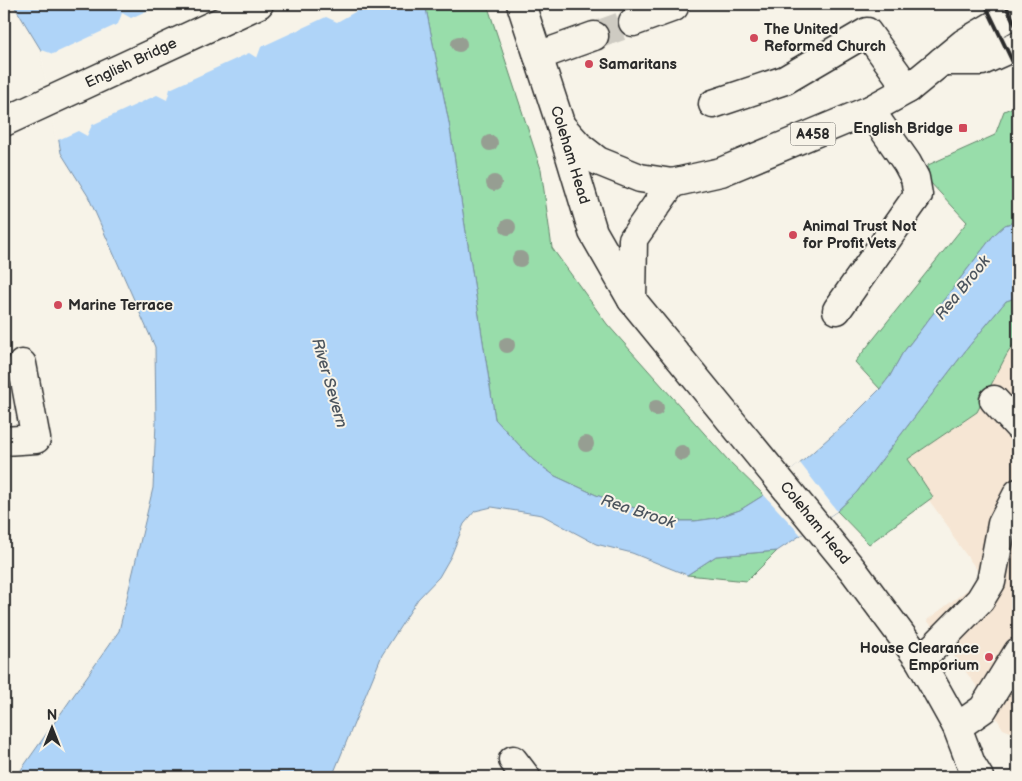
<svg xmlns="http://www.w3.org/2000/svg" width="1022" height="781" font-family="'Balsamiq Sans',sans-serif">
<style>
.built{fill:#f6e6d4}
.green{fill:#98ddaa;stroke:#62846a}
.water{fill:#afd4f8;stroke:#7a90a6}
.pier{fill:#f7f3e8}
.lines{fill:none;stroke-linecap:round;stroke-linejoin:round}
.minor-tunnel{stroke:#cecbc2;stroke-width:28;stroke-dasharray:28 14;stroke-linecap:butt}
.minor-casing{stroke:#2b2b2b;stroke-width:31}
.major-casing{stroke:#2b2b2b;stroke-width:31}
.minor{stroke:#f7f3e8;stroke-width:28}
.major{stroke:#f7f3e8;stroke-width:28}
.rail{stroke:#2b2b2b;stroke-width:4}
.tree{fill:#969e92}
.poi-dot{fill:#d1495b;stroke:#f7f3e8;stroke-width:2}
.labels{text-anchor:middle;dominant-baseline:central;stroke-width:4;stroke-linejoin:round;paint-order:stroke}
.shield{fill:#f7f3e8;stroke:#686764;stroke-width:1}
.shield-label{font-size:14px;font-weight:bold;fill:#2b2b2b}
.poi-label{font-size:15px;font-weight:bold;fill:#2b2b2b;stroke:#f7f3e8;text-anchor:start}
.street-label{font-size:15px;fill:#2b2b2b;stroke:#f7f3e8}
.water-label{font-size:16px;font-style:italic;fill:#4c555e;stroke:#f7f3e8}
</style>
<rect width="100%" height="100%" fill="#f7f3e8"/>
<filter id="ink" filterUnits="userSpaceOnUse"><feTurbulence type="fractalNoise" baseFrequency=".02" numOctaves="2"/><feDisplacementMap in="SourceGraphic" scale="10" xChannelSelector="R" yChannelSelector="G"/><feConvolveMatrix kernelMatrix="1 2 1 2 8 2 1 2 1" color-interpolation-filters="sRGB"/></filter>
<g filter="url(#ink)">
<polygon class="built" points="1018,337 1018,735 1003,729 984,696 927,620 983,578 953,537 950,529 928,499 933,497 908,459 977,412 1006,356"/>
<g class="green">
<polygon points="425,4 487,4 541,169 552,248 607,324 728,460 764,495 740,510 717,518 695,521 673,521 596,495 555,476 533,460 495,419 449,123"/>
<polygon points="1018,105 1018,221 1005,225 993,236 902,354 890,376 880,389 855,362 967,222 929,181 928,165 995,135 1004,111"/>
<polygon points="1018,297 1018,337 1006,356 977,412 908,459 933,497 869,544 837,511 856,493 969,346 1006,301"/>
<polygon points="777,551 747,581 687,575 716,556"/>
</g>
<polygon class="water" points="13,4 425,4 449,123 495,419 533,460 555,476 596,495 673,521 695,521 717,518 740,510 764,495 847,422 880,389 890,376 902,354 993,236 1005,225 1018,221 1018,297 1006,301 969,346 856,493 837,511 777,551 716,556 687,575 632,553 596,544 542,515 492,507 475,511 464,524 451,556 439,577 418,599 382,655 332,777 16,777 119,631 153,488 156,423 155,347 88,196 61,153 44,55"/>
<g class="pier">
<polygon points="161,4 369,4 337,22 326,17 261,47 257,58 249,53 170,89 167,100 157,95 92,125 87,136 78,131 56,141 41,55 42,50 53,54 118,24 122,13 131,18"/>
<polygon points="800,463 837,511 801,535 763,494"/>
</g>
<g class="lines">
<polyline class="minor-tunnel" points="594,36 633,22"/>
<g class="minor-casing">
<g id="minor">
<polyline points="633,22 674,7"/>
<polyline points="538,56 594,36"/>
<polyline points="713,104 785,80 867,32 908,89"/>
<polyline points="4,122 259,4"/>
<polyline points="561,126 593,232 632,300 853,570 919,659 957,727 971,764 979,777"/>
<polyline points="632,300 633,239 672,183"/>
<polyline points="837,310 918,195 915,178 907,163 870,110"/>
<polyline points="994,400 1018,426"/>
<polyline points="4,441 36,439 22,364"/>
<polyline points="919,659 935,646 980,600 991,582 1002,524 1018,493"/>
<polyline points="957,727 983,709 1018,652"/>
<polyline points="513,760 526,777"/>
</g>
</g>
<g class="major-casing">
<g id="major">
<polyline points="521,4 561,126 580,147 598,161 640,178 672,183 721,172 870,110 908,89 964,43 1018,11"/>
<polyline points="942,61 982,61 1018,45"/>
</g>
</g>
<use href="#minor" class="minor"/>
<use href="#major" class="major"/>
<g class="rail">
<polyline points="985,4 1018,73"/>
<polyline points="1005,4 1018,30"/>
</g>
</g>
<g class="tree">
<circle cx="459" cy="44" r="8"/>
<circle cx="490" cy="143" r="8"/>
<circle cx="494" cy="183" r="8"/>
<circle cx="508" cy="227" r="8"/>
<circle cx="520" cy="259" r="8"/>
<circle cx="507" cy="345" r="8"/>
<circle cx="656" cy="408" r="8"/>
<circle cx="586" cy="444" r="8"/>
<circle cx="682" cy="453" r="8"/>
</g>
</g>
<g class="poi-dot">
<circle cx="754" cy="38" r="5"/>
<circle cx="589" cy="64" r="5"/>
<rect x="958" y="123" width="10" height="10" rx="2.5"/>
<circle cx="793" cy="235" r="5"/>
<circle cx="58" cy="305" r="5"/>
<circle cx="989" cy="657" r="5"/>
</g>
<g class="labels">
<rect class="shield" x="790.5" y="122.5" width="45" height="23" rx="4"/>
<g class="shield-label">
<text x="813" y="134">A458</text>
</g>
<g class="poi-label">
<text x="764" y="29">The United<tspan x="764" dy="17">Reformed Church</tspan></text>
<text x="599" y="64">Samaritans</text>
<text x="953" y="128" text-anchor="end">English Bridge</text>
<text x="803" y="226">Animal Trust Not<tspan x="803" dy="17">for Profit Vets</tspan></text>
<text x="68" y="305">Marine Terrace</text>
<text x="979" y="648" text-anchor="end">House Clearance<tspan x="979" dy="17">Emporium</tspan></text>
</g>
<g class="street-label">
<text transform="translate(131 63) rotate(-25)">English Bridge</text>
<text transform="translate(570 155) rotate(73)">Coleham Head</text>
<text transform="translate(815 523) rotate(51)">Coleham Head</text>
</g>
<g class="water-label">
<text transform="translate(963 288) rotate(-51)">Rea Brook</text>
<text transform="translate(329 383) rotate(74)">River Severn</text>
<text transform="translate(638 512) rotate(18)">Rea Brook</text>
</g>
</g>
<rect width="1022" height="781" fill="none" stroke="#f7f3e8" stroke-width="20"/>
<rect x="10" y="10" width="1002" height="761" fill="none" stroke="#2b2b2b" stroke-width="2" filter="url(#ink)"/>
<g transform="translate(52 728)" stroke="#f7f3e8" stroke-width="4" paint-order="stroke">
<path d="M0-4L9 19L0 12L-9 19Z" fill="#2b2b2b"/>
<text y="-8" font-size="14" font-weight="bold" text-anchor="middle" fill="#2b2b2b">N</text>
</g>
</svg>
